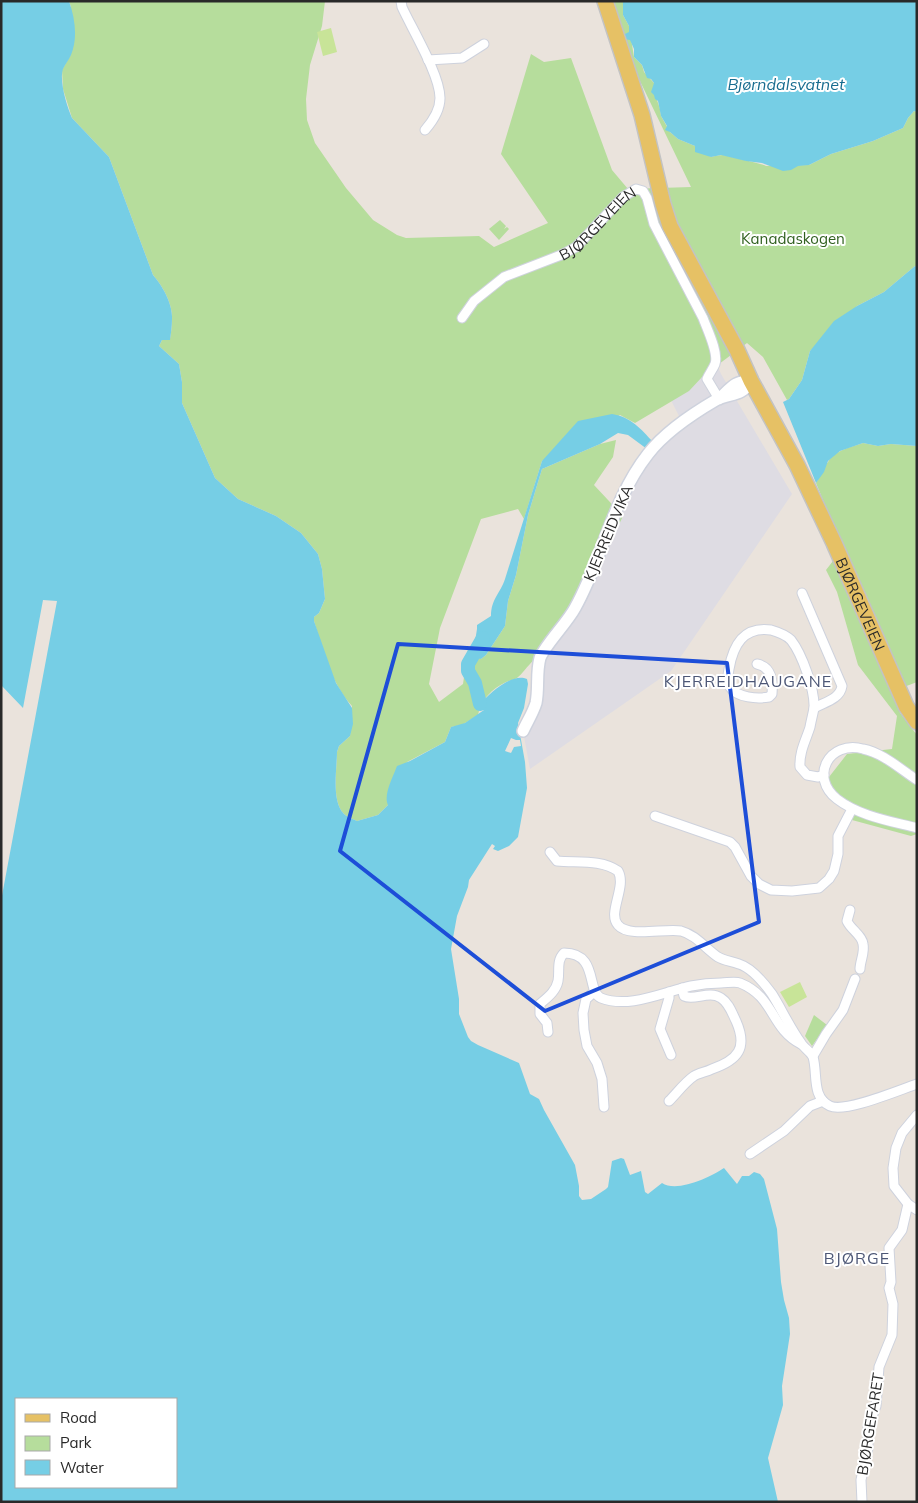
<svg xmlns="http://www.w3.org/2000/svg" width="918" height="1503" font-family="Mulish,sans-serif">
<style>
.industrial{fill:#dedce3}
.green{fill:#b6dd9c}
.pitch{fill:#c8e498}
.water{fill:#76cee5;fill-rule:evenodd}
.pier{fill:#eae3dc}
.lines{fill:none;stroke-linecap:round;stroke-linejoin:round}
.river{stroke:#76cee5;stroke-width:14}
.minor-casing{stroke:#ced2dd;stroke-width:11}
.tertiary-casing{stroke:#ced2dd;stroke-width:14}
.primary-casing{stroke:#c3c3c3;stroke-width:18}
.minor{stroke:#fff;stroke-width:9}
.tertiary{stroke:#fff;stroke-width:11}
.primary{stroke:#e6c165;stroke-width:15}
.marked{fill:none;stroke:#1d4ed8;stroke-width:4;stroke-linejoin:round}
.labels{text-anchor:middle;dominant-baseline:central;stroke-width:4;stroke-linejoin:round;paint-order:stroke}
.street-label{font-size:15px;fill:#292929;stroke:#fff}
.park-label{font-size:15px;fill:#30601f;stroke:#fff}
.water-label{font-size:16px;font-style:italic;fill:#176c8f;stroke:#fff}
.neighbourhood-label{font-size:16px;letter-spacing:1px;fill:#4d5776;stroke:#fff}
</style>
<rect width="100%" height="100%" fill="#eae3dc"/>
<polygon class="industrial" points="601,263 691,304 721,374 792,494 671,671 530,769 523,731 535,703 538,665 649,453 679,416"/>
<g class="green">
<path d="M69,1H325L322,26L310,65L306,99L307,120L315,143L346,188L373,220L397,235L406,238L479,236L494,247L548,223L501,154L531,54L544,62L571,58L612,170L628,189L691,187L626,52L609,1H623V15L629,26L634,57L642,65L644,72L654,83L655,94L660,109L661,116L670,132L678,139L695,146L711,157C715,156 719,155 723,155C728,156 763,164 766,166L809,165L831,154L873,141L903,128L908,118L914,111L917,112V267L915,266L884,292L857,306L810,351L802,380L789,399L787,400L763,357L747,343L703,376L689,391L635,423L620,415L542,461L524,519L518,509L481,519L440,628L429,684L439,702L463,684L468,649L475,644L473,654L481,659L486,655L505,626L508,601L516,575L528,515L542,469L600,444L616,440L613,457L594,485L623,516C598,570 570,620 530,664C526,668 522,674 517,678C514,680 510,680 506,682C492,689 481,699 478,715L462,725L451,727L445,742L407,762L388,805L378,815L357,821C353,819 347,817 344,814C331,801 337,769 337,752L339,746L350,736L352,706C331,683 323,650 314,621V617L319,613L325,599L322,569L318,554L301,533L276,516L238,499L215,478L182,403V382L179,364L159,346L162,340L170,339C171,333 172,326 172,319C173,304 162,285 153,275L109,157L72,118L63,89L62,70L71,54V7Z"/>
<polygon points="500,220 506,226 504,229 507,227 509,229 499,240 489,229"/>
<path d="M863,443L878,446L891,444L917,446V682L896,690L900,713L917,735V834L911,836L852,820L850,804L822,786L847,754L892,749L897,716L858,665L837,592L826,570L843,548L816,483C821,476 823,468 828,462C835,450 852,447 863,443Z"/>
<polygon points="814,1015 827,1025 812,1046 805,1036"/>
</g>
<g class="pitch">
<polygon points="331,28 337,52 323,56 317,32"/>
<polygon points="800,982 807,997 789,1007 780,992"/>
</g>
<g class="water">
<path d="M1,1H69C75,18 78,38 71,55C69,60 65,64 63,69C59,81 67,107 72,118L109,157L153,275C162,285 173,304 172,319C172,326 171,333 170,340H162L159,346L179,364L182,382V403L215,478L238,499L276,516L301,533L318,554L322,569L325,599L319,613L314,617V621L336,683L352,708L353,724L350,736L339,746L337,752C337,769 331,801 344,814C347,817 353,819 357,821L378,815L388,805C383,795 393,777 397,766L410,761L445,742L451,727L465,723L484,710L480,704C489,694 512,672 527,679L528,684L524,708L518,723L525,762L527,788L518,837L509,846L498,851L493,849L495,846L492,844L469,880L468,887L457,916L451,949L459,999V1014L468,1037L471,1041L478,1045L519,1063L530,1094L539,1099L544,1110L575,1165L579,1186V1196L582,1200L591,1199L606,1189L608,1187L612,1161L621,1158L624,1159L630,1175L641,1171L645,1192L648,1194L662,1183C677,1193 711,1177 724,1168L737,1184L742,1176H749L754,1172L760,1174L764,1179L777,1229L781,1282L784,1300L789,1318L790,1334L782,1386L783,1405L768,1458L778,1502H1V901L57,601L43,600L23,708L1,685ZM16,1399H176V1487H16Z"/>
<polygon points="623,1 917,1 917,112 914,111 908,118 903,128 873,141 831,154 809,165 798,166 791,170 783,171 762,163 746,161 721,155 711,157 695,152 695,146 678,139 670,132 665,130 667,126 661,116 658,101 655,99 654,95 651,92 654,83 651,79 647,78 642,65 634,57 634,49 630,40 624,39 625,34 629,32 629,26 623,15"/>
<polygon points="915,266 917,267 917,446 891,444 878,446 863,443 840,451 828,461 824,472 816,483 783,402 789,399 802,380 810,351 834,321 857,306 884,292"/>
<path d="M612,414C631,417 641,429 653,442L647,449L628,435L618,433L600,444L542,469L528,515L516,575L508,601L505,626L486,655L481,659L477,658L473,654L477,629V625L491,616C491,599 500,594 505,579L542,461L578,421Z"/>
</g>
<polygon class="pier" points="511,738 516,740 520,740 521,746 514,747 511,753 505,751"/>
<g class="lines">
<polyline class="river" points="480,704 475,683 468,671 468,664 483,638"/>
<g class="minor-casing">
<g id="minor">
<path d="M401,1L402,7C412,29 440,75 440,98C440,110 432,122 425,130"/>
<polyline points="428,60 462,58 484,44"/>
<path id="s1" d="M462,318L474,301L504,277L561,255L576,247L623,197L636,189L643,191L647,198L654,224L703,318C707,329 719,353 715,364C713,369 709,374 707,379L719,399"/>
<path d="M802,593L842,686C840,699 825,702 814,708"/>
<path d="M757,664C772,667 773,681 772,694L769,697C758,699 737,698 730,687C726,682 728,675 729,669C733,646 743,626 771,630C778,632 786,635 791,640C802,654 815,690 814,708C813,714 811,721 810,727C806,740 799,752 800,767L807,775L818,777L824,775"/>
<path d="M917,780C900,769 883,753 863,749C829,740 809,777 837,799C859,816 890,821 917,828"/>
<polyline points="655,816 730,842 735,847 751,876 759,884 771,890 792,891 819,888 829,879 834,871 838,854 838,836 852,809"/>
<path d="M550,852L557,861C577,863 601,859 618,871C627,887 607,913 618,925C629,938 665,928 681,931C696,935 705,948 718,957C725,961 731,961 739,964C752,968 764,983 772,994C782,1010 790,1028 801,1043C804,1048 811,1052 813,1057C818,1073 811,1097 830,1106C845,1113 899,1090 917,1084"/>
<path d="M850,910L847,921C851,930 862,935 863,944C865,953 860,961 860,969"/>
<polyline points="594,992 586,999 583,1013 584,1030 587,1046 597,1063 602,1079 604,1107"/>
<polyline points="669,992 669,998 660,1029 671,1055"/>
<path d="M548,1032L547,1023L540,1014V1004C548,997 556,991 558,981C560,971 556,961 564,953C599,953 586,992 601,998C629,1009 663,992 691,986C701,984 711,983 721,983C727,983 735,981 740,983C775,997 770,1028 801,1044"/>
<polyline points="813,1056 826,1034 843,1010 855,979"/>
<path d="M669,1101C677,1093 685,1082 694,1076C699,1073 706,1072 712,1069C738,1060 748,1048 736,1021C732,1013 729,1003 721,998C709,990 694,1001 684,996L682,988"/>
<polyline points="750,1154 784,1131 810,1106 823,1101"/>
<polyline points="908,1204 917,1210"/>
<polyline points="862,1502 861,1480 868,1448 868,1427 876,1406 879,1367 892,1335 893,1304 889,1288 891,1282 889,1248 902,1230 908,1204 894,1186 893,1168 896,1148 902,1133 917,1115"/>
</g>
</g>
<g class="tertiary-casing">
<path id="tertiary" d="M523,731C527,722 533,713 536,703C539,689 536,672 540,658C545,645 567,623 575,608C603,558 612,500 648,454C665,432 692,414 716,400C730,393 742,397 751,381C735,380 730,389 719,399"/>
</g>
<g class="primary-casing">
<g id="primary">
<path id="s2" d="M605,1L642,115L663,204L670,226L737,350L751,381L797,465L834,543L906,706L917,722"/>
</g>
</g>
<use href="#minor" class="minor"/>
<use href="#tertiary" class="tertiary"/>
<use href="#primary" class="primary"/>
</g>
<path class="marked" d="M398,644L727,663L759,922L545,1011L340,851Z"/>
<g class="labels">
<g class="street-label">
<text stroke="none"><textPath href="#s1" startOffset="169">BJØRGEVEIEN</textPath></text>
<text transform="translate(608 533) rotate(-67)">KJERREIDVIKA</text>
<text stroke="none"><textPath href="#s2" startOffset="658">BJØRGEVEIEN</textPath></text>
<text transform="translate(870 1424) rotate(-81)">BJØRGEFARET</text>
</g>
<g class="park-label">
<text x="793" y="238">Kanadaskogen</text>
</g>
<g class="water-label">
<text x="786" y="84">Bjørndalsvatnet</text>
</g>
<g class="neighbourhood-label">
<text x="748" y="681">KJERREIDHAUGANE</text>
<text x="857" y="1258">BJØRGE</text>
</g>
</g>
<rect width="918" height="1503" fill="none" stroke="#292929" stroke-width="5"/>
<rect x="15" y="1398" width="162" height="90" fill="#ffffff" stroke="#a9a9a9"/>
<rect x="25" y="1414" width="25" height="8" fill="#e6c165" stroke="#a9a9a9"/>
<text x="60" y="1423" font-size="15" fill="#292929">Road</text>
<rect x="25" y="1436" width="25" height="15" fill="#b6dd9c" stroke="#a9a9a9"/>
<text x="60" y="1448" font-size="15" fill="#292929">Park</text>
<rect x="25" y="1460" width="25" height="15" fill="#76cee5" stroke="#a9a9a9"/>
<text x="60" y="1473" font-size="15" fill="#292929">Water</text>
</svg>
